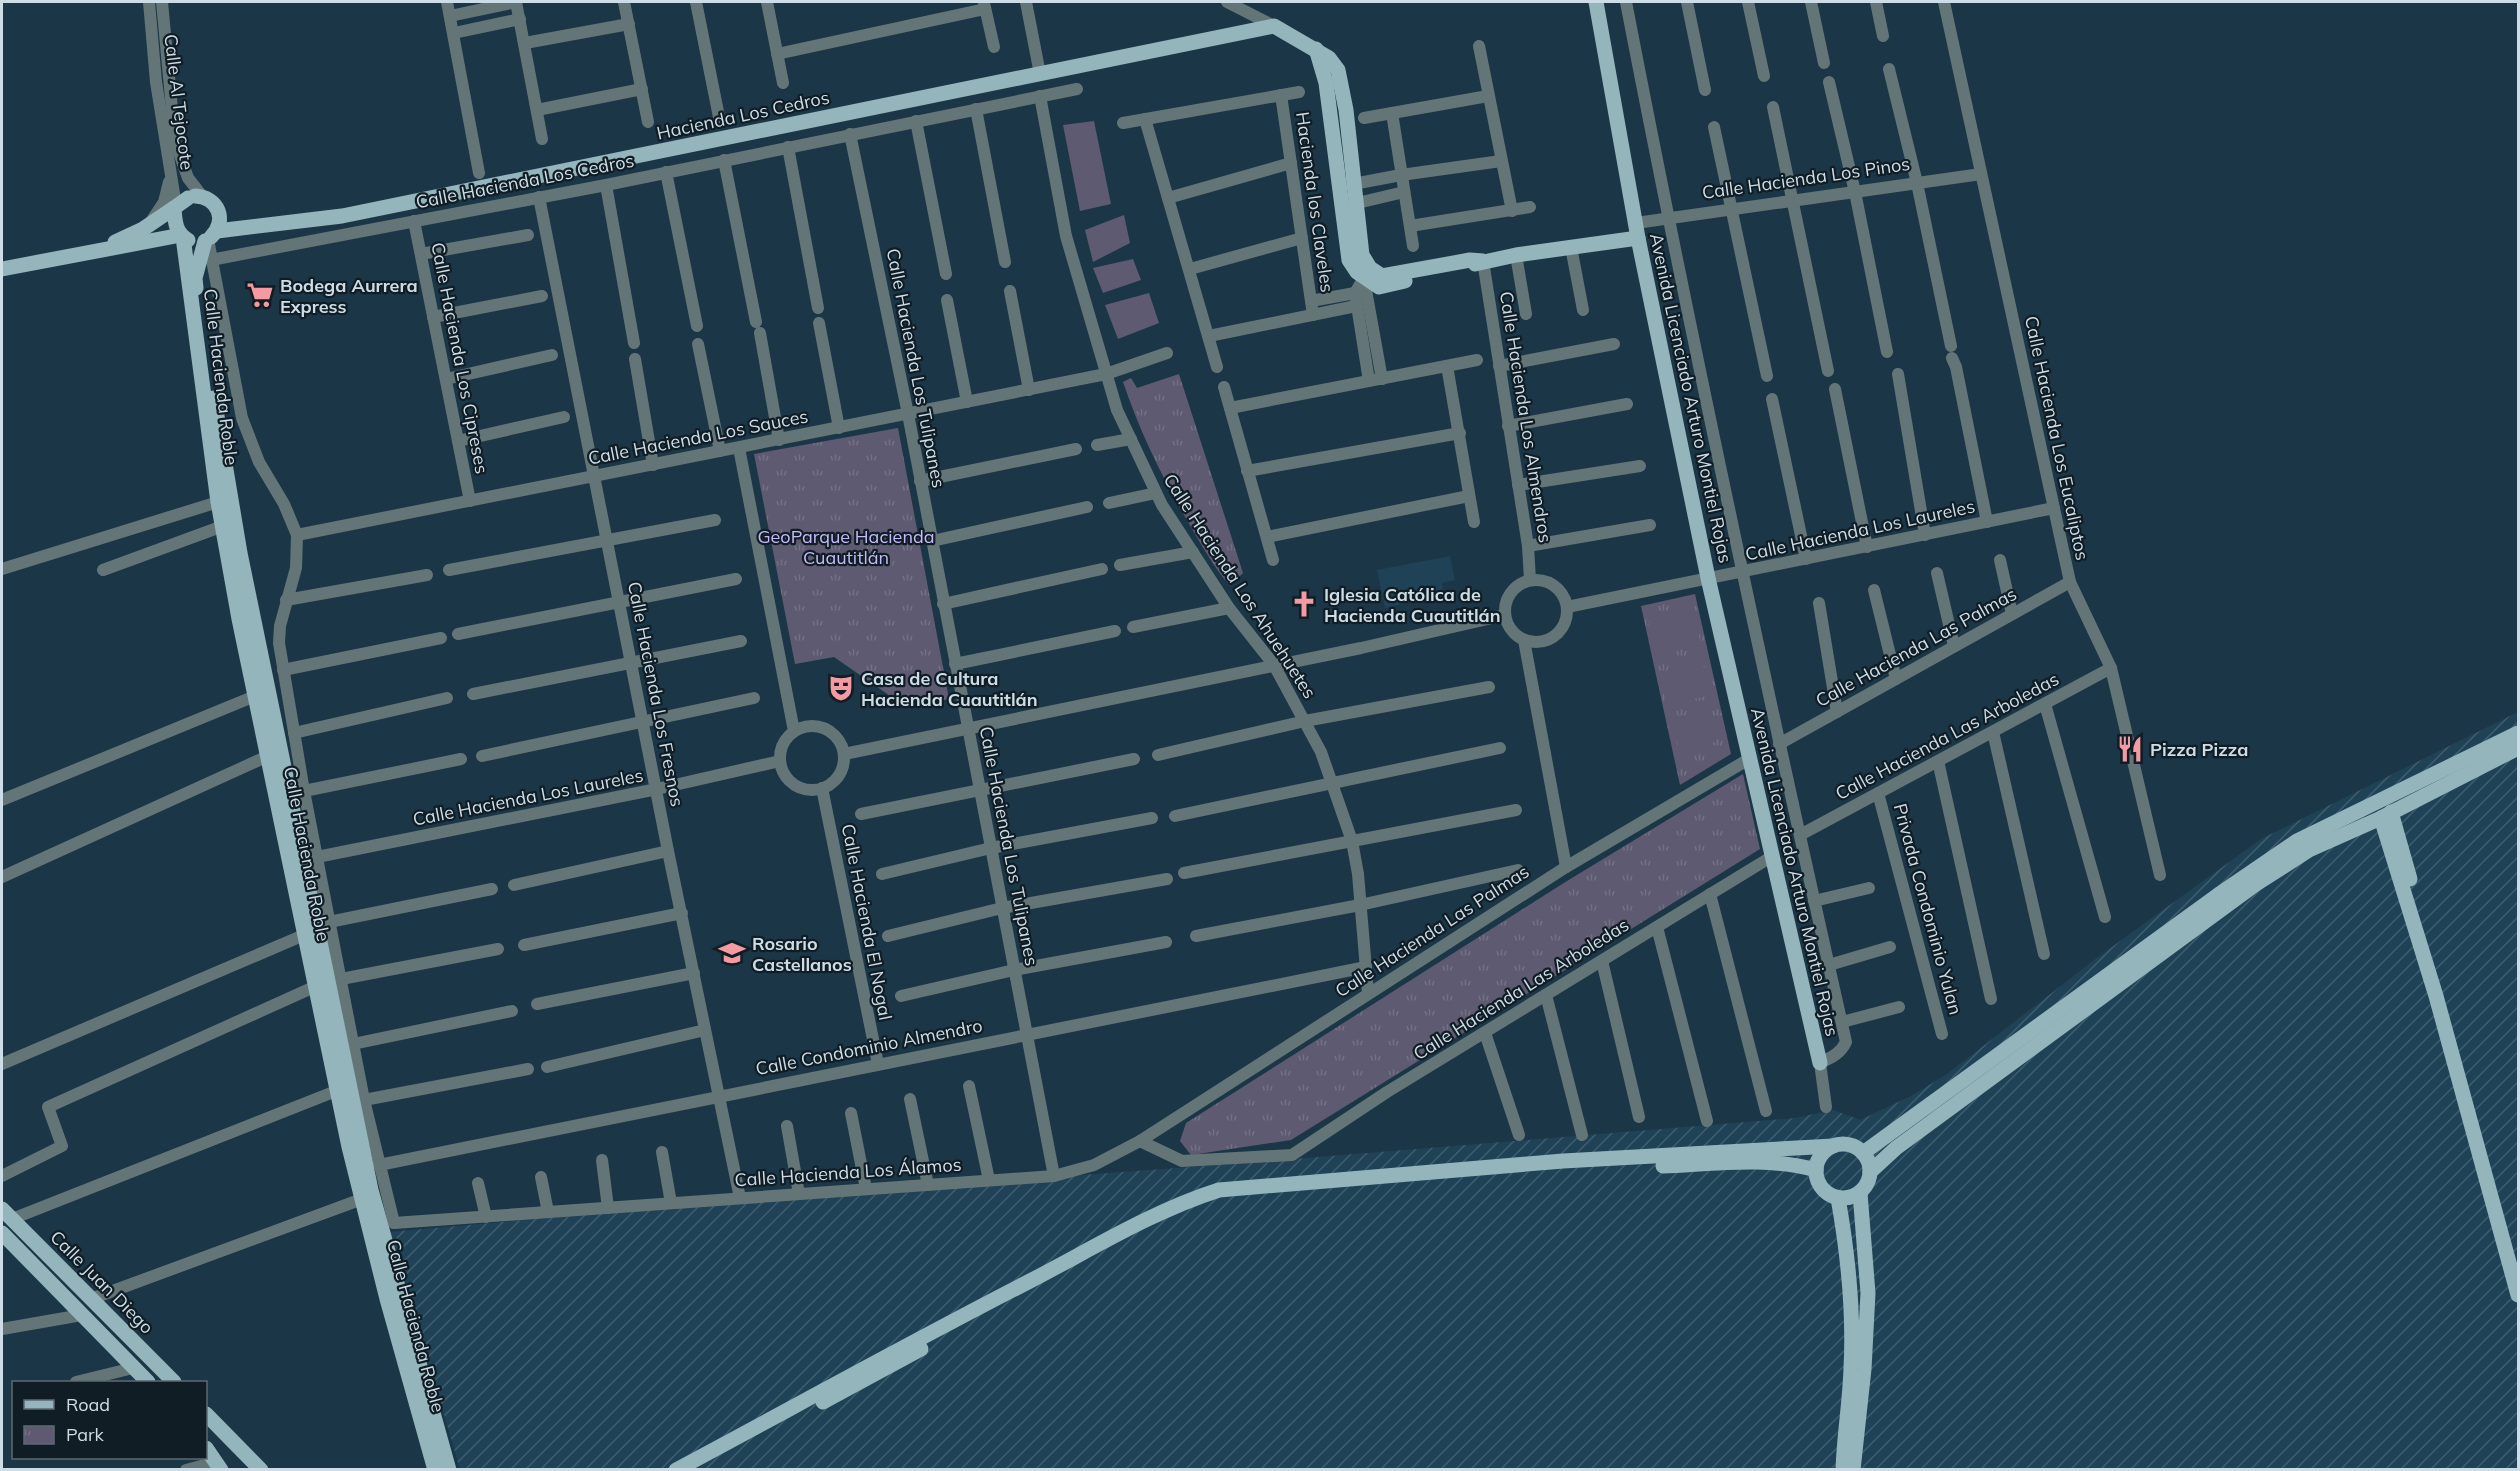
<svg xmlns="http://www.w3.org/2000/svg" width="2520" height="1471" font-family="Mulish,sans-serif">
<style>
.built{fill:#1f4256}
.industrial{fill:url(#industrial-furrows)}
.park{fill:url(#park-tufts)}
.pitch{fill:#5d5a71}
.lines{fill:none;stroke-linecap:round;stroke-linejoin:round}
.minor{stroke:#647577;stroke-width:12}
.major{stroke:#93b5bb;stroke-width:15}
.labels{text-anchor:middle;dominant-baseline:central;stroke-width:4.5;stroke-linejoin:round;paint-order:stroke}
.street-label{font-size:18px;fill:#cddde7;stroke:#111d24}
.poi-label{font-size:18px;font-weight:bold;fill:#cddde7;stroke:#111d24;text-anchor:start}
.park-label{font-size:18px;fill:#c5bbfa;stroke:#111d24}
</style>
<defs>
<pattern id="industrial-furrows" width="10" height="10" patternUnits="userSpaceOnUse" patternTransform="scale(1.5)"><rect width="10" height="10" fill="#1f4256"/><path d="M-1 1l2-2M0 10L10 0M9 11l2-2" fill="none" stroke="#3e5d6e"/></pattern>
<pattern id="park-tufts" width="24" height="20" patternUnits="userSpaceOnUse" patternTransform="scale(1.5)"><rect width="24" height="20" fill="#5d5a71"/><path d="M3 7l-1-3M5 7V3M7 7l1-3M15 17l-1-3M17 17v-4M19 17l1-3" fill="none" stroke="#737185"/></pattern>
</defs>
<rect width="100%" height="100%" fill="#1b3747"/>
<polygon class="built" points="1450,556 1455,580 1442,583 1444,595 1385,608 1377,570"/>
<polygon class="industrial" points="2518,712 2518,1469 460,1469 390,1232 760,1199 1257,1162 1795,1118 1833,1110 1860,1120 1911,1096 1947,1074 2098,957 2261,839"/>
<g class="park">
<path d="M1179,374L1243,573L1230,586C1213,566 1201,544 1187,520C1161,475 1140,432 1123,382L1131,378L1137,388Z"/>
<polygon points="898,428 949,699 906,707 834,657 795,664 754,454"/>
<polygon points="1695,594 1731,754 1680,785 1641,606"/>
<polygon points="1743,774 1760,849 1291,1140 1191,1155 1180,1141 1186,1123 1567,881"/>
</g>
<g class="pitch">
<polygon points="1094,121 1111,204 1080,211 1063,125"/>
<polygon points="1124,215 1130,243 1093,262 1085,230"/>
<polygon points="1133,259 1141,280 1103,293 1093,268"/>
<polygon points="1149,293 1159,323 1118,339 1105,305"/>
<polygon points="1694,612 1701,645 1655,655 1648,622"/>
<polygon points="1702,660 1710,695 1667,705 1659,674"/>
<polygon points="1710,710 1715,742 1679,752 1673,720"/>
</g>
<g class="lines">
<g class="minor">
<polyline points="149,2 156,82 176,206"/>
<polyline points="162,2 175,141 188,178 202,196"/>
<polyline points="447,2 479,173"/>
<polyline points="516,2 542,139"/>
<polyline points="624,2 648,122"/>
<polyline points="696,2 720,122"/>
<polyline points="767,2 783,83"/>
<polyline points="1026,2 1040,74"/>
<polyline points="1227,2 1274,26"/>
<path d="M1626,2C1693,350 1768,696 1846,1042C1840,1054 1832,1057 1820,1063L1826,1107"/>
<polyline points="1687,2 1705,90"/>
<polyline points="1748,2 1764,76"/>
<polyline points="1811,2 1824,63"/>
<polyline points="1876,2 1883,36"/>
<polyline points="1944,2 2070,582 2111,668 2160,875"/>
<polyline points="984,3 994,47"/>
<polyline points="450,16 516,2"/>
<polyline points="454,33 520,19"/>
<polyline points="525,43 629,24"/>
<polyline points="1479,46 1512,211"/>
<polyline points="777,54 985,9"/>
<polyline points="1889,69 1917,183 1951,346"/>
<polyline points="1829,82 1855,192 1887,352"/>
<polyline points="1281,95 1313,315"/>
<polyline points="1040,96 1066,236 1117,410 1162,505 1229,608 1274,665 1321,752 1352,841 1358,874 1368,993"/>
<polyline points="1773,107 1828,371"/>
<polyline points="976,109 1005,262"/>
<polyline points="537,110 642,89"/>
<polyline points="1392,113 1413,246"/>
<polyline points="1364,118 1488,96"/>
<polyline points="1145,119 1217,367"/>
<polyline points="916,121 946,274"/>
<polyline points="1123,123 1299,92"/>
<polyline points="1714,127 1767,376"/>
<polyline points="850,134 908,414 1054,1176"/>
<polyline points="788,147 818,308"/>
<polyline points="724,160 756,322"/>
<polyline points="666,172 697,326"/>
<polyline points="606,185 634,343"/>
<polyline points="1348,185 1401,175 1501,161"/>
<polyline points="539,197 668,851 740,1198"/>
<polyline points="1168,198 1291,163"/>
<polyline points="1349,205 1404,192"/>
<polyline points="152,220 164,202 169,182"/>
<polyline points="414,221 470,501"/>
<polyline points="1636,223 1981,174"/>
<polyline points="1410,226 1530,207"/>
<polyline points="208,239 242,418 259,462 284,504 297,535 296,568 280,626 279,643 304,791 364,1100 394,1223 1054,1176 1094,1165 1140,1141 1566,867 1749,759"/>
<polyline points="1571,247 1583,310"/>
<polyline points="421,254 528,235"/>
<polyline points="1516,255 1526,314"/>
<polyline points="211,260 606,185 1077,89"/>
<polyline points="1483,261 1528,546 1530,580"/>
<polyline points="1190,269 1302,238"/>
<polyline points="1364,279 1382,379"/>
<polyline points="1010,291 1029,390"/>
<polyline points="947,300 967,402"/>
<polyline points="1311,301 1355,293"/>
<polyline points="433,317 542,296"/>
<polyline points="819,323 839,428"/>
<polyline points="760,333 779,440"/>
<polyline points="1209,336 1356,306"/>
<polyline points="698,344 720,451"/>
<polyline points="1952,358 1956,367 1987,522"/>
<polyline points="635,359 653,465"/>
<polyline points="1447,366 1474,522"/>
<polyline points="1499,366 1614,344"/>
<polyline points="1898,374 1925,535"/>
<polyline points="446,379 552,355"/>
<polyline points="1369,381 1355,293 1369,269"/>
<polyline points="1224,387 1273,560"/>
<polyline points="1835,389 1867,547"/>
<polyline points="1772,399 1806,559"/>
<polyline points="1230,408 1477,360"/>
<polyline points="1508,426 1627,404"/>
<polyline points="458,441 564,417"/>
<polyline points="1097,445 1131,439"/>
<polyline points="739,448 794,731"/>
<polyline points="1247,471 1460,433"/>
<polyline points="920,481 1076,449"/>
<polyline points="1518,485 1640,466"/>
<polyline points="1109,503 1156,493"/>
<polyline points="297,535 1106,374 1167,353"/>
<polyline points="1267,537 1469,496"/>
<polyline points="932,541 1087,507"/>
<polyline points="1528,546 1650,525"/>
<polyline points="2000,560 2012,614"/>
<polyline points="1120,565 1193,552"/>
<polyline points="2,569 218,502"/>
<polyline points="103,570 223,526"/>
<polyline points="449,570 715,520"/>
<polyline points="1937,573 1954,646"/>
<circle cx="1536" cy="611" r="31"/>
<polyline points="1874,590 1896,679"/>
<polyline points="286,600 427,575"/>
<polyline points="1819,603 1837,712"/>
<polyline points="943,604 1102,569"/>
<polyline points="1567,607 2054,508"/>
<polyline points="1133,627 1229,608"/>
<polyline points="458,634 736,579"/>
<polyline points="1524,640 1566,867"/>
<polyline points="955,664 1115,631"/>
<polyline points="283,670 441,638"/>
<polyline points="473,694 741,641"/>
<polyline points="2045,704 2105,917"/>
<circle cx="812" cy="758" r="32"/>
<polyline points="1993,732 2044,954"/>
<polyline points="294,733 447,698"/>
<polyline points="1779,744 2070,582"/>
<polyline points="844,754 1361,648 1505,615"/>
<polyline points="1158,755 1305,721 1489,687"/>
<polyline points="482,756 754,698"/>
<polyline points="1938,761 1991,999"/>
<polyline points="822,788 878,1064"/>
<polyline points="304,791 461,759"/>
<polyline points="1878,793 1942,1034"/>
<polyline points="2,800 255,696"/>
<polyline points="861,814 1134,759"/>
<polyline points="1175,816 1500,748"/>
<polyline points="1800,835 2111,668"/>
<polyline points="317,857 657,789 780,761"/>
<polyline points="1184,873 1516,810"/>
<polyline points="882,874 991,848 1152,818"/>
<polyline points="2,877 268,756"/>
<polyline points="514,885 668,851"/>
<polyline points="1710,894 1766,1111"/>
<polyline points="1814,901 1869,888"/>
<polyline points="329,922 492,889"/>
<polyline points="1657,927 1707,1121"/>
<polyline points="888,936 1002,908 1167,879"/>
<polyline points="1196,936 1360,905 1518,870"/>
<polyline points="524,945 682,913"/>
<polyline points="1602,961 1639,1117"/>
<polyline points="1829,965 1890,947"/>
<polyline points="341,979 498,949"/>
<polyline points="1546,995 1582,1135"/>
<polyline points="901,996 1014,970 1166,942"/>
<polyline points="537,1004 694,973"/>
<polyline points="1842,1022 1899,1007"/>
<polyline points="1485,1033 1519,1135"/>
<polyline points="353,1044 512,1011"/>
<polyline points="2,1064 304,935"/>
<polyline points="547,1067 705,1030"/>
<polyline points="969,1086 989,1180"/>
<polyline points="910,1099 928,1185"/>
<polyline points="364,1100 528,1069"/>
<polyline points="851,1113 866,1189"/>
<polyline points="787,1126 799,1194"/>
<polyline points="1140,1141 1182,1161 1292,1155 1387,1092 1771,857"/>
<polyline points="662,1152 671,1203"/>
<polyline points="602,1160 608,1208"/>
<polyline points="379,1165 1366,967"/>
<polyline points="2,1176 62,1146 48,1107 314,987"/>
<polyline points="541,1177 548,1212"/>
<polyline points="478,1183 486,1217"/>
<polyline points="12,1219 336,1091"/>
<polyline points="91,1299 362,1199"/>
<polyline points="2,1329 82,1315"/>
<polyline points="76,1382 133,1368"/>
<polyline points="186,1470 216,1462"/>
</g>
<g class="major">
<polyline points="1596,2 1638,238 1708,578 1820,1063"/>
<polyline points="1316,49 1326,83 1349,260 1357,272 1379,287 1405,281"/>
<path d="M195,196C218,197 228,220 211,237"/>
<path d="M188,198L174,208C175,221 175,233 188,240"/>
<polyline points="217,231 342,216 1274,26 1329,58 1338,70 1346,110 1362,255 1370,268 1382,276 1470,260 1483,261"/>
<polyline points="183,237 218,502 239,619 349,1147 387,1299 435,1470"/>
<polyline points="115,242 143,229 174,208"/>
<polyline points="1475,264 1516,255 1638,238"/>
<polyline points="2,269 181,235"/>
<polyline points="196,288 195,278 205,241"/>
<polyline points="214,398 240,553 371,1190 449,1470"/>
<polyline points="2391,812 2410,879"/>
<polyline points="2381,818 2436,996 2518,1295"/>
<circle cx="1843" cy="1171" r="27"/>
<polyline points="1863,1153 2218,895 2297,841 2518,733"/>
<path d="M1663,1166C1713,1164 1767,1156 1816,1170"/>
<polyline points="1870,1172 1896,1148 2256,884 2309,850 2381,818 2518,748"/>
<path d="M1838,1198C1848,1254 1854,1311 1851,1368C1850,1402 1844,1436 1843,1470"/>
<polyline points="2,1209 174,1382"/>
<polyline points="2,1233 148,1382"/>
<polyline points="823,1402 921,1349"/>
<polyline points="206,1414 261,1470"/>
<polyline points="206,1448 221,1470"/>
<path d="M676,1470C794,1407 911,1342 1030,1281C1092,1249 1153,1211 1219,1190L1563,1161L1833,1146"/>
<polyline points="1853,1470 1864,1369 1868,1293 1860,1193"/>
</g>
</g>
<defs>
<g id="supermarket-bare" transform="scale(2.07)"><path d="M-6-5.5h2.5l.6 2H6L4.5 2H-2.5L-4.4-4H-6ZM-1.5 3.2a1.3 1.3 0 1 0 .1 0ZM3 3.2a1.3 1.3 0 1 0 .1 0Z" fill="#f49aa2" stroke="#111d24" stroke-width="2.5" paint-order="stroke"/></g>
<g id="church-bare" transform="scale(2.07)"><path d="M-1.2-6h2.4v3.5h3.3v2.4h-3.3V6h-2.4V-.1h-3.3v-2.4h3.3Z" fill="#f49aa2" stroke="#111d24" stroke-width="2.5" paint-order="stroke"/></g>
<g id="theatre-bare" transform="scale(2.07)"><path d="M-5-5.5Q0-4 5-5.5V0Q5 5 0 6Q-5 5-5 0ZM-3.3-2.5H-1v1.5H-3.3ZM1-2.5H3.3v1.5H1ZM-2.8 1Q0 5.5 2.8 1Z" fill="#f49aa2" stroke="#111d24" stroke-width="2.5" paint-order="stroke"/></g>
<g id="restaurant-bare" transform="scale(2.07)"><path d="M-5-6h1v4h1v-4h1v4h1v-4h1v5L-1.5 .5V6h-2V.5L-5-1ZM5-6V6H3V1.5H1.5Q1.5-4 5-6Z" fill="#f49aa2" stroke="#111d24" stroke-width="2.5" paint-order="stroke"/></g>
<g id="school-bare" transform="scale(2.07)"><path d="M0-5L7-2L0 1L-7-2ZM-4 1L0 2.5L4 1V4Q0 6-4 4Z" fill="#f49aa2" stroke="#111d24" stroke-width="2.5" paint-order="stroke"/></g>
</defs>
<g fill-rule="evenodd">
<use href="#supermarket-bare" x="260" y="295"/>
<use href="#church-bare" x="1304" y="604"/>
<use href="#theatre-bare" x="841" y="688"/>
<use href="#restaurant-bare" x="2130" y="749"/>
<use href="#school-bare" x="732" y="953"/>
</g>
<g class="labels">
<g class="street-label">
<text transform="translate(179 102) rotate(83)">Calle Al Tejocote</text>
<text transform="translate(743 115) rotate(-12)">Hacienda Los Cedros</text>
<text transform="translate(1806 178) rotate(-8)">Calle Hacienda Los Pinos</text>
<text transform="translate(525 181) rotate(-11)">Calle Hacienda Los Cedros</text>
<text transform="translate(1315 202) rotate(82)">Hacienda los Claveles</text>
<text transform="translate(460 358) rotate(79)">Calle Hacienda Los Cipreses</text>
<text transform="translate(916 368) rotate(79)">Calle Hacienda Los Tulipanes</text>
<text transform="translate(221 377) rotate(83)">Calle Hacienda Roble</text>
<text transform="translate(1691 398) rotate(78)">Avenida Licenciado Arturo Montiel Rojas</text>
<text transform="translate(1526 417) rotate(81)">Calle Hacienda Los Almendros</text>
<text transform="translate(698 437) rotate(-11)">Calle Hacienda Los Sauces</text>
<text transform="translate(2057 438) rotate(78)">Calle Hacienda Los Eucaliptos</text>
<text transform="translate(1860 530) rotate(-12)">Calle Hacienda Los Laureles</text>
<text transform="translate(1240 586) rotate(57)">Calle Hacienda Los Ahuehuetes</text>
<text transform="translate(1916 647) rotate(-29)">Calle Hacienda Las Palmas</text>
<text transform="translate(656 694) rotate(79)">Calle Hacienda Los Fresnos</text>
<text transform="translate(1947 736) rotate(-28)">Calle Hacienda Las Arboledas</text>
<text transform="translate(528 797) rotate(-11)">Calle Hacienda Los Laureles</text>
<text transform="translate(1009 846) rotate(79)">Calle Hacienda Los Tulipanes</text>
<text transform="translate(307 854) rotate(79)">Calle Hacienda Roble</text>
<text transform="translate(1795 872) rotate(77)">Avenida Licenciado Arturo Montiel Rojas</text>
<text transform="translate(1928 909) rotate(75)">Privada Condominio Yulan</text>
<text transform="translate(867 922) rotate(79)">Calle Hacienda El Nogal</text>
<text transform="translate(1432 931) rotate(-33)">Calle Hacienda Las Palmas</text>
<text transform="translate(1521 989) rotate(-32)">Calle Hacienda Las Arboledas</text>
<text transform="translate(869 1047) rotate(-11)">Calle Condominio Almendro</text>
<text transform="translate(848 1172) rotate(-4)">Calle Hacienda Los Álamos</text>
<text transform="translate(102 1282) rotate(45)">Calle Juan Diego</text>
<text transform="translate(416 1326) rotate(75)">Calle Hacienda Roble</text>
</g>
<g class="poi-label">
<text x="280" y="285">Bodega Aurrera<tspan x="280" dy="21">Express</tspan></text>
<text x="1324" y="594">Iglesia Católica de<tspan x="1324" dy="21">Hacienda Cuautitlán</tspan></text>
<text x="861" y="678">Casa de Cultura<tspan x="861" dy="21">Hacienda Cuautitlán</tspan></text>
<text x="2150" y="749">Pizza Pizza</text>
<text x="752" y="943">Rosario<tspan x="752" dy="21">Castellanos</tspan></text>
</g>
<g class="park-label">
<text x="846" y="536">GeoParque Hacienda<tspan x="846" dy="21">Cuautitlán</tspan></text>
</g>
</g>
<rect width="2520" height="1471" fill="none" stroke="#cddde7" stroke-width="6"/>
<rect x="12" y="1381" width="195" height="78" fill="#111d24" stroke="#5c6a72" stroke-width="1.5"/>
<rect x="24" y="1400" width="30" height="9" fill="#93b5bb" stroke="#5c6a72" stroke-width="1.5"/>
<text x="66" y="1411" font-size="18" fill="#cddde7">Road</text>
<rect x="24" y="1426" width="30" height="18" fill="url(#park-tufts)" stroke="#5c6a72" stroke-width="1.5"/>
<text x="66" y="1441" font-size="18" fill="#cddde7">Park</text>
</svg>
